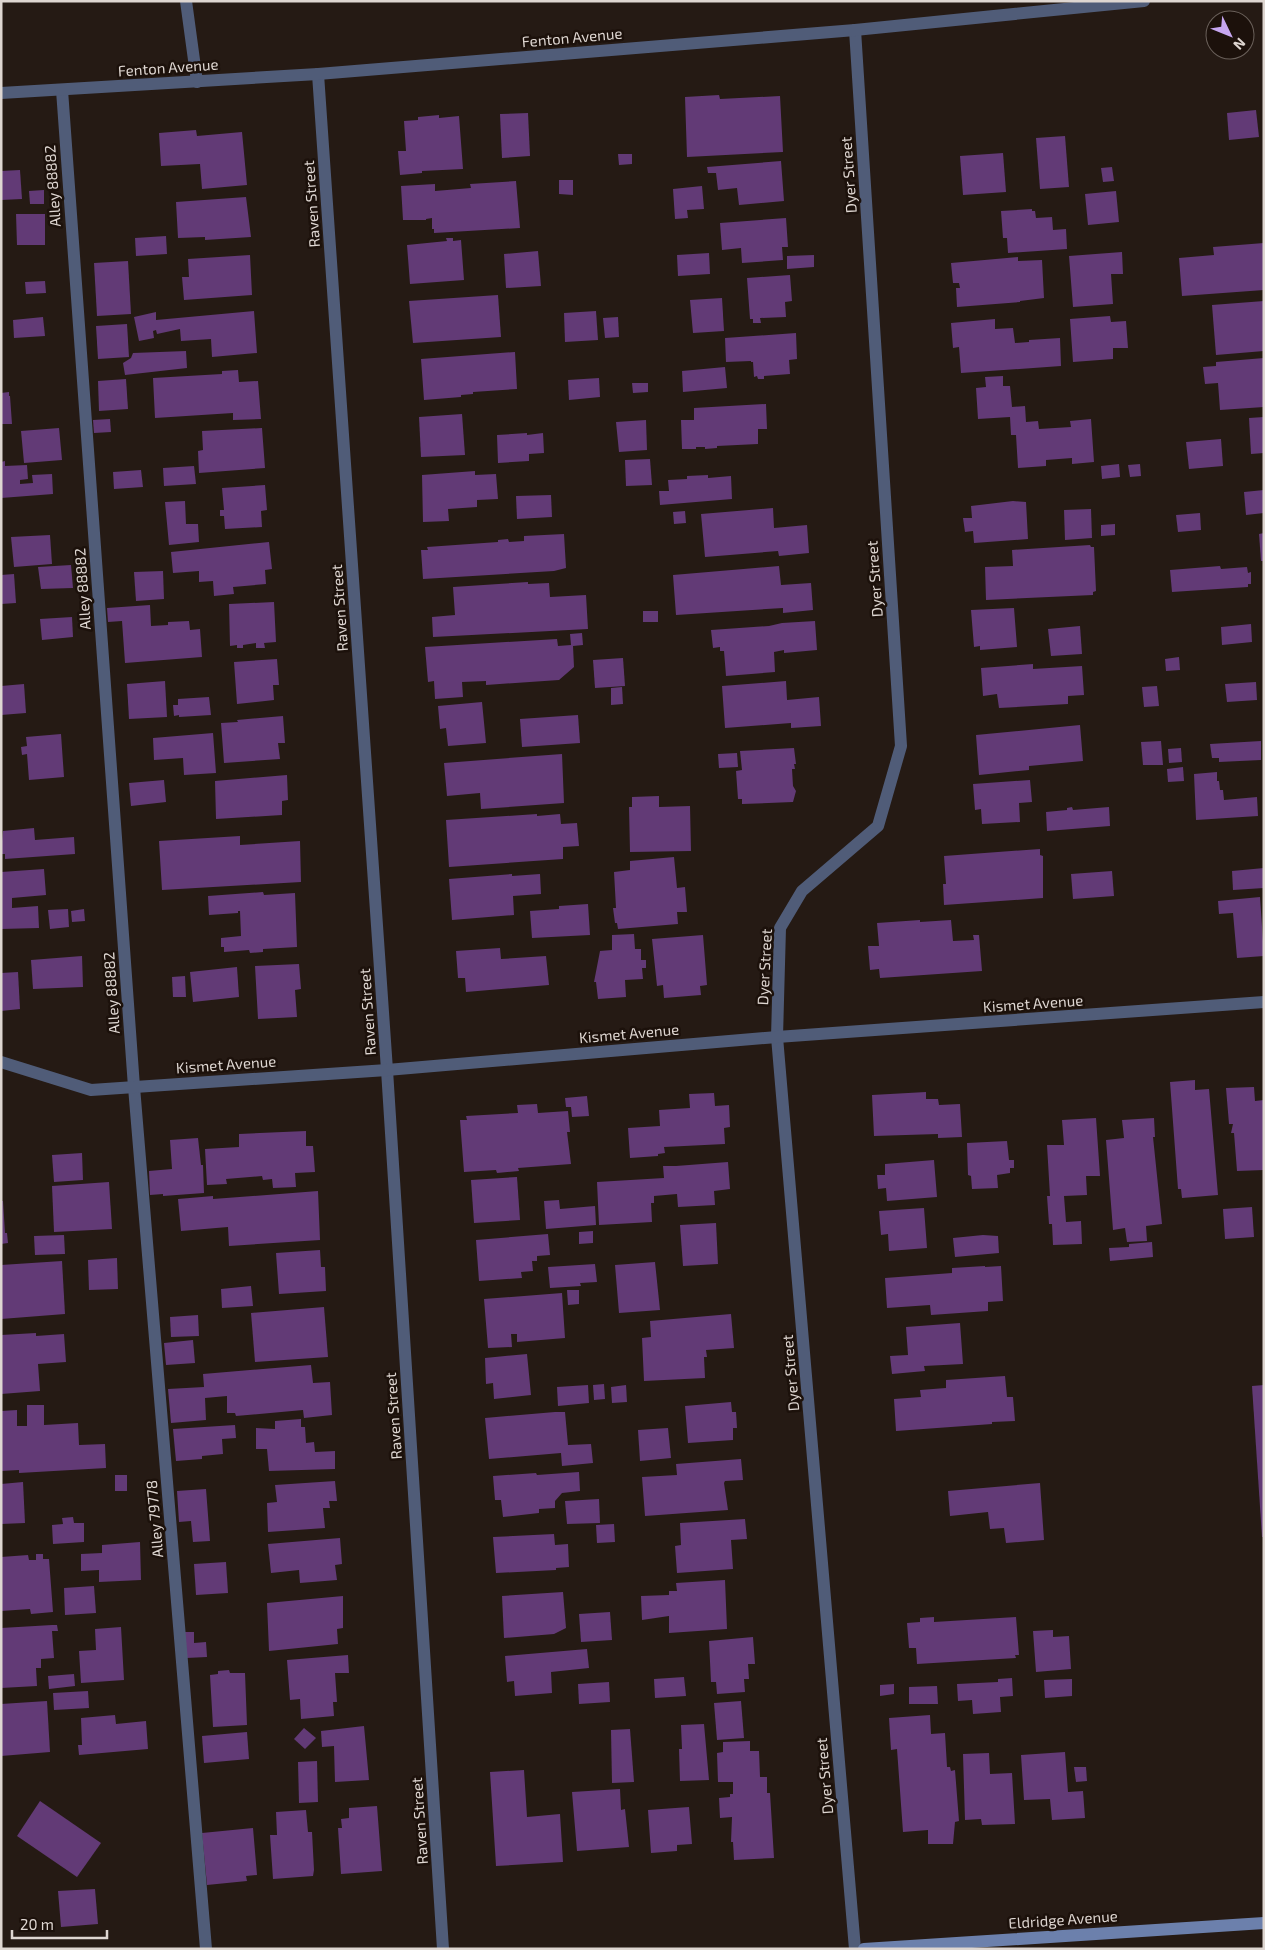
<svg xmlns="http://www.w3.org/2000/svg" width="1265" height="1950" font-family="'Exo 2',sans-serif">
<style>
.building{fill:#623a76}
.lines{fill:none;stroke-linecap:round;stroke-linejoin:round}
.lane{stroke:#505c78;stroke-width:12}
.street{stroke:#505c78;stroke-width:12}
.secondary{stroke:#6c80ac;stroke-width:12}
.labels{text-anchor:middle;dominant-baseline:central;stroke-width:5;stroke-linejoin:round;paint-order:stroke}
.street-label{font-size:15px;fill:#ded6d1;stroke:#1c110b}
</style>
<rect width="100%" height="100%" fill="#251a14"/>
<g class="building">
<polygon points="719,95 720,99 780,96 783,152 687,157 685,97"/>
<polygon points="1256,110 1259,137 1229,140 1227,113"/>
<polygon points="528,113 530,156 502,158 500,114"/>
<polygon points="439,115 439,118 459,116 463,169 422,171 422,173 400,175 398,151 406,151 404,121 418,120 418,117"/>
<polygon points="196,130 197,136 242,132 247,185 202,189 200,164 161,166 159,133"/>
<polygon points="1065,136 1069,187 1040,189 1036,138"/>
<polygon points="1003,153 1006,192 963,195 960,156"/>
<polygon points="618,154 632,154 632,164 619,165"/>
<polygon points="781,161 784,201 739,205 737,188 718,190 716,173 708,173 707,167"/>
<polygon points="1112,167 1114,181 1103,182 1101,168"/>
<polygon points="20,170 22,199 1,200 1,171"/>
<polygon points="559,180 573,180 573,195 559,194"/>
<polygon points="516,181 520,228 434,233 434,229 432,229 432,218 426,219 426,220 403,220 401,186 435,184 435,191 471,188 470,184"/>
<polygon points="702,186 704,209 687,210 688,218 675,219 673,189"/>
<polygon points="44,190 44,204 30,204 29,191"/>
<polygon points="1116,191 1119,222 1088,225 1085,194"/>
<polygon points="246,197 251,237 205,240 205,237 178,238 176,202"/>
<polygon points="1032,209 1032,211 1035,211 1036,218 1052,217 1053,230 1066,229 1067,249 1008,253 1007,238 1003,238 1001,211"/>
<polygon points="16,214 45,214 45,245 17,245"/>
<polygon points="786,218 788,247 782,247 783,260 742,263 741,248 722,250 720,223"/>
<polygon points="166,236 167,254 136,256 135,238"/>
<polygon points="446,238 453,238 453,241 461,240 464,280 410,284 407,245 447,241"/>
<polygon points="1264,243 1264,290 1182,296 1179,258 1214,255 1213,247"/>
<polygon points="538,251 541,286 506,288 504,254"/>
<polygon points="1122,252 1123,274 1111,274 1113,304 1073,307 1069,256"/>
<polygon points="709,253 710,274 678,276 677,255"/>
<polygon points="250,255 252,295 184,300 182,277 189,277 188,259"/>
<polygon points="814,255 814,267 787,269 787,256"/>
<polygon points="1018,257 1018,261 1042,260 1044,298 1020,301 1020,302 957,307 956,288 960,288 959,283 953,283 951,263"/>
<polygon points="128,261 131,314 97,316 94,263"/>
<polygon points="790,275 792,301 785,302 786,317 760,318 761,323 753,323 753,319 750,319 747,278"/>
<polygon points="45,281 46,293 26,294 25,282"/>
<polygon points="498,295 501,337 413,343 409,301"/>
<polygon points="722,298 724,331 693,333 690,300"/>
<polygon points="1264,301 1264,351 1216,355 1212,305"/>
<polygon points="254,311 257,353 212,357 211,339 181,341 180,329 157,334 156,330 153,331 154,338 139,341 134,317 156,312 156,320"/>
<polygon points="596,311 598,340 565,342 564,313"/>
<polygon points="1110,316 1111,322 1126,321 1128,348 1113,348 1113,359 1073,362 1070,319"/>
<polygon points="43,317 45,336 14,338 13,320"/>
<polygon points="618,317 619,337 605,338 603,318"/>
<polygon points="995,319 995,329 1013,328 1015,343 1029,342 1029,340 1060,338 1061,366 961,373 959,347 953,348 951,323"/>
<polygon points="127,324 129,357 98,359 96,326"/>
<polygon points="796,333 797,359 789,360 790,374 764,376 764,379 758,379 757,376 754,377 753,362 751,362 751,361 726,362 725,338"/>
<polygon points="186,351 187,368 125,375 123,363 131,358 133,353"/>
<polygon points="515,352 517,389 473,392 473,394 461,395 461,397 424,400 421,359"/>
<polygon points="1264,358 1264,407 1220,410 1218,383 1205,384 1203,367 1216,366 1216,362"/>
<polygon points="725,367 727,388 683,392 682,371"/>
<polygon points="238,370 239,382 258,381 261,419 233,420 233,413 155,418 153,378 222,374 222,371"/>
<polygon points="1003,376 1003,386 1010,386 1012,407 1025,406 1026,422 1038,421 1039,429 1071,427 1070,421 1091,419 1094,462 1072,464 1072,458 1046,460 1046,466 1018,468 1016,435 1011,435 1010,417 978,419 976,388 986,387 985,377"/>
<polygon points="599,378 600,397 569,400 568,380"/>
<polygon points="126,379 128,409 99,411 98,381"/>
<polygon points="632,383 648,383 648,392 633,393"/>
<polygon points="9,392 9,396 10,396 12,424 1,424 1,393"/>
<polygon points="766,404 767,429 758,429 758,444 717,446 717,448 705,449 705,447 696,447 696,449 682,449 681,420 694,420 694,408"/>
<polygon points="462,414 465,455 421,457 419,417"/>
<polygon points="1264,417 1264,453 1251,454 1249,418"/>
<polygon points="110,419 111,432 94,433 93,420"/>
<polygon points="646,420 647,450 619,452 616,422"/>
<polygon points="59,428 62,460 24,463 21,431"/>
<polygon points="262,428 265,468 199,473 198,451 203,450 202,431"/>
<polygon points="527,433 527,435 543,433 544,453 529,454 529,461 498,463 497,435"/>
<polygon points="1221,439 1223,466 1189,469 1186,442"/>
<polygon points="650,459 652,485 626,486 625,460"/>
<polygon points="5,461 5,466 27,465 28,479 20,480 20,484 33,483 32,475 52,474 53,494 1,498 1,462"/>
<polygon points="1119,464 1120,477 1102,479 1101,466"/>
<polygon points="1140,464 1141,476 1130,477 1128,465"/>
<polygon points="194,466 196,484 164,486 163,468"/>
<polygon points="141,470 143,487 114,489 113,472"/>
<polygon points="475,471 475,475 496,474 498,499 477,500 477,507 448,509 449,521 423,522 422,475"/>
<polygon points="708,475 708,478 731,476 732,499 660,505 659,491 669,491 668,480 687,479 687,476"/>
<polygon points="265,485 267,510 261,511 262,527 225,529 224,516 220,516 220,510 224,510 222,488"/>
<polygon points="1264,490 1264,513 1246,515 1244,492"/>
<polygon points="551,495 552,517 517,519 516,496"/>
<polygon points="185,501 186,524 198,524 199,542 169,545 165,502"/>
<polygon points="1013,501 1026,502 1028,539 974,543 973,531 965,532 963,518 972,518 971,506"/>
<polygon points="773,508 774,528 807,525 809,553 779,556 778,551 705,557 701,514"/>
<polygon points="1091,509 1092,538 1065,540 1064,510"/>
<polygon points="685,511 686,523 674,524 673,512"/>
<polygon points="1200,513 1201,530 1178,532 1176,515"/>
<polygon points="1115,524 1115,535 1101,536 1101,525"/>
<polygon points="1264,533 1264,561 1261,561 1259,534"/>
<polygon points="564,534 566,568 554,571 423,579 421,550 428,550 427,547 498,542 498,540 508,539 509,542 524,541 524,536"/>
<polygon points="50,535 52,564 14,567 11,537"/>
<polygon points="269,542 272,569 265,570 266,584 233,587 234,594 214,596 213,581 199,582 199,571 173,573 171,552"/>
<polygon points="1090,545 1091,547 1094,547 1096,591 1093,592 1093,595 986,600 985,567 1013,566 1012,550"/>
<polygon points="71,565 73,588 41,589 38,567"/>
<polygon points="779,566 781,585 811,583 813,610 783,613 783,608 676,615 673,575"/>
<polygon points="1220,566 1221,569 1247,567 1248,573 1251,572 1251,584 1248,584 1248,587 1172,592 1170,570"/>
<polygon points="163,571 164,599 136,601 134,572"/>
<polygon points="14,574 16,603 1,604 1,575"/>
<polygon points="528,582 528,584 549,583 550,597 586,595 588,629 433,637 432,617 455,615 453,587"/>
<polygon points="274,602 276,642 264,643 265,648 256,648 256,643 243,645 243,648 237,648 237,645 230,646 229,604"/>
<polygon points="150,605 151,626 168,625 168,622 189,621 190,630 200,629 202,657 125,663 122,621 108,622 107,608"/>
<polygon points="1014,608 1017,647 980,650 980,646 974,647 971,610"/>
<rect x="643" y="611" width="15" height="11"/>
<polygon points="72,617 73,637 42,640 40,619"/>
<polygon points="815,621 817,650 784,653 784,650 774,652 775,672 726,676 724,651 720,651 720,647 713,648 711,630 769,626 782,623"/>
<polygon points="1251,624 1252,642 1222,645 1221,627"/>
<polygon points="1080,626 1082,654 1051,656 1048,629"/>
<polygon points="582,633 583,645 573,646 574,667 559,680 486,685 486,681 462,682 463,697 435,699 434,681 428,682 425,647 557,639 558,646 571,645 570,634"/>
<polygon points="1179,657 1180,670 1166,671 1165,659"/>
<polygon points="623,658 625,686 595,688 593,660"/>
<polygon points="277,659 279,685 273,685 274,700 237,704 234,662"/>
<polygon points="1033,664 1033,669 1082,666 1084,695 1068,696 1068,704 999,708 997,694 983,696 981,668"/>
<polygon points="165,681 167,717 129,719 127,684"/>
<polygon points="786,681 787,700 819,697 821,726 791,728 791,723 725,728 722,686"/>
<polygon points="1256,682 1257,700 1227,702 1225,684"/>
<polygon points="24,684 26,713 1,715 1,686"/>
<polygon points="1157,686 1159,706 1144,707 1142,687"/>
<polygon points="622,687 623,704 611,705 611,688"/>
<polygon points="209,697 211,715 179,717 179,715 174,716 173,705 178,705 178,699"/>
<polygon points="482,702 486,743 448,746 446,728 440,729 438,706"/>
<polygon points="578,715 580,743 522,747 520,719"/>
<polygon points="283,716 285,743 278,743 280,759 224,763 221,723 238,722 237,720"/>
<polygon points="1080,725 1083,761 1029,766 1029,770 979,775 976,735"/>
<polygon points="213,733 216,773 184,775 183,758 154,760 153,738"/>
<polygon points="61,734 64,777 29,780 27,754 22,755 21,747 27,746 26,737"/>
<polygon points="1161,741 1163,765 1143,765 1141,742"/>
<polygon points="1261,741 1261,760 1219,762 1219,758 1212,758 1210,744"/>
<polygon points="794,748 796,764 794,764 795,769 792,769 793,786 796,791 793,802 742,804 742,799 738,799 736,771 742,770 740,751"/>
<polygon points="1181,748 1182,762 1169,763 1168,749"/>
<polygon points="737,753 738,767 719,768 718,754"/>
<polygon points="562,754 564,803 481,809 480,793 447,796 444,763"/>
<polygon points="1183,767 1184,781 1168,782 1167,769"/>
<polygon points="1217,772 1217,781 1219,781 1220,790 1223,790 1224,800 1257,797 1258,816 1196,820 1194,774"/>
<polygon points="287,775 288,800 282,801 282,815 216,819 215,781"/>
<polygon points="164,780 166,802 131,806 129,783"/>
<polygon points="1030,780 1032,802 1019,803 1020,822 982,824 981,809 975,810 973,784"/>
<polygon points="659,796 659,807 690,806 691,851 630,852 629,807 632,807 632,797"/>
<polygon points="1072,807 1073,810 1109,807 1110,826 1047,831 1046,812 1067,810 1067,808"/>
<polygon points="537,814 537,816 560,814 561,824 577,823 579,846 563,847 563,859 449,867 446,820"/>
<polygon points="34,828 35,840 74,837 75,854 5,859 5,854 2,854 1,851 3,831"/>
<polygon points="240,836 240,845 300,841 301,882 162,890 159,841"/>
<polygon points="1040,849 1040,855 1043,856 1043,898 944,905 943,884 946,884 944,856"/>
<polygon points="674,857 677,888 685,887 687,912 677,912 678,924 618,929 617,923 615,923 613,908 616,908 614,872 630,870 630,861"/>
<polygon points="1264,868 1264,888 1233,890 1232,871"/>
<polygon points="44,869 46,895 12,898 12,908 38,906 39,928 1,929 1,872"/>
<polygon points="1112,871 1114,896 1073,899 1071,874"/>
<polygon points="512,874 512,876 540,874 541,894 513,896 514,915 452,920 449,879"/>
<polygon points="263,892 264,895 295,893 297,947 263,949 263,952 250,953 249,950 224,952 224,947 221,947 221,938 241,936 240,911 238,911 238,913 209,915 208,896"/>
<polygon points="1260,897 1264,956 1237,958 1233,913 1219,914 1218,901"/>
<polygon points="588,904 590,935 532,938 530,911 559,909 559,906"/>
<polygon points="68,909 69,927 50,929 48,910"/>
<polygon points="84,909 85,921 72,922 71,911"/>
<polygon points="920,920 920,922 951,920 953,941 974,940 973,935 979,935 982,971 880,978 879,969 870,970 868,946 879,946 877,923"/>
<polygon points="634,934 635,949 641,949 641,960 646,960 646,968 642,968 643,979 625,980 626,997 598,999 596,982 594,982 600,951 612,950 612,935"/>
<polygon points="703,935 707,985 700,986 701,995 664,998 663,985 657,986 652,939"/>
<polygon points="500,948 501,959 546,956 549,985 466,992 465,978 458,978 456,951"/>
<polygon points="82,956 83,987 33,989 31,960"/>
<polygon points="299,964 301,989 295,990 297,1017 258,1019 255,966"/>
<polygon points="237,967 239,997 193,1002 190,972"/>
<polygon points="18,972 20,1009 1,1011 1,973"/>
<polygon points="185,976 186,997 173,997 172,977"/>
<polygon points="1195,1080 1195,1090 1209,1089 1218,1195 1182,1198 1181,1189 1178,1189 1170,1082"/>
<polygon points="1254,1087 1255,1101 1264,1100 1264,1170 1237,1171 1234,1133 1231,1133 1233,1124 1229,1124 1226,1088"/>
<polygon points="926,1092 926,1099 938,1099 939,1105 960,1104 962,1137 938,1138 938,1134 874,1136 872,1095"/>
<polygon points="714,1093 715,1106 729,1105 730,1127 724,1128 725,1144 664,1147 665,1153 658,1154 658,1156 630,1158 628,1128 660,1126 659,1110 690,1108 689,1094"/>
<polygon points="587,1096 589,1116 572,1117 571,1107 566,1107 565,1098"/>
<polygon points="537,1104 538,1113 568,1111 570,1132 567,1132 571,1164 518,1168 519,1171 497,1173 496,1170 464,1172 460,1120 467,1120 466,1116 518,1113 517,1105"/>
<polygon points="1096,1118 1100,1176 1086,1176 1087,1195 1064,1196 1066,1222 1081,1221 1082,1244 1053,1245 1052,1224 1049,1224 1047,1196 1050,1196 1047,1145 1064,1145 1062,1120"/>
<polygon points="1154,1118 1155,1137 1153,1137 1162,1224 1146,1226 1147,1241 1127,1242 1125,1228 1113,1230 1106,1140 1124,1138 1122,1120"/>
<polygon points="306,1131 306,1146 313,1146 315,1172 295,1173 296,1187 273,1188 272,1179 263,1180 262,1176 226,1179 227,1184 207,1185 205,1149 239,1147 239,1134"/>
<polygon points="198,1138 201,1165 203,1165 204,1193 163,1196 163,1194 150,1195 149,1171 172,1169 170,1140"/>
<polygon points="1007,1141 1009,1160 1014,1160 1014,1168 1010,1168 1010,1173 997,1175 998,1188 972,1189 971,1176 968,1175 967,1143"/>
<polygon points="82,1153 83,1180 54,1182 52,1155"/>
<polygon points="934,1160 937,1197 887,1201 886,1188 878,1189 877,1175 885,1175 885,1164"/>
<polygon points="728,1162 730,1189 714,1191 715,1205 678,1207 677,1194 654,1196 654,1203 651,1203 652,1222 599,1225 597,1182 664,1178 663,1166 676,1166"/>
<polygon points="517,1177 520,1220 474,1223 471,1180"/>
<polygon points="109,1182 112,1229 54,1232 52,1186"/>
<polygon points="318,1191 320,1240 229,1246 228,1227 181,1231 178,1199 213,1196 213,1199"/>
<polygon points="559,1200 560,1209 595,1206 596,1225 546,1229 544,1201"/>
<polygon points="1,1201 3,1201 5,1233 7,1233 8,1243 1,1244"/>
<polygon points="1252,1207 1254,1237 1225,1239 1223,1209"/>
<polygon points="924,1208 927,1248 889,1251 888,1234 881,1235 879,1211"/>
<polygon points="716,1223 718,1264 683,1266 680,1225"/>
<polygon points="593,1231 593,1243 579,1244 579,1232"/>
<polygon points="548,1234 550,1255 537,1256 537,1261 532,1261 533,1271 521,1272 522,1278 479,1281 476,1240"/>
<polygon points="64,1235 65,1254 35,1255 34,1236"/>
<polygon points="983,1235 998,1236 999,1253 955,1257 953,1238"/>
<polygon points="1152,1242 1153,1257 1110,1261 1109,1248 1129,1247 1129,1244"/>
<polygon points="320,1250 321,1267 325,1267 326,1291 279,1294 276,1253"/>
<polygon points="117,1258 118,1289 89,1290 88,1260"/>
<polygon points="62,1261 65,1314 1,1319 1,1265"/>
<polygon points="655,1262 660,1310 619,1313 615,1265"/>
<polygon points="595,1264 597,1282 580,1283 581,1286 550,1288 548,1267"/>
<polygon points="985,1266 985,1267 1001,1266 1003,1301 988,1302 988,1311 931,1315 930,1305 887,1308 885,1278 952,1273 952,1268"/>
<polygon points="251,1286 253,1306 222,1308 221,1289"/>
<polygon points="567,1290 579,1290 579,1304 568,1305"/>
<polygon points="562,1293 565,1338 517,1342 517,1334 511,1334 512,1347 488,1348 484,1299"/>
<polygon points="324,1307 328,1357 255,1362 251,1313"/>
<polygon points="731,1314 734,1348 706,1350 707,1357 704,1357 705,1378 644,1381 642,1338 651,1337 650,1321"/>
<polygon points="198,1315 199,1336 171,1337 170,1317"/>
<polygon points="960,1323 963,1364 924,1366 925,1371 892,1374 890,1356 908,1355 906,1327"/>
<polygon points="36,1333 36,1336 64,1334 66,1362 38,1364 40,1391 1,1394 1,1335"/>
<polygon points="193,1340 195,1363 166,1365 164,1343"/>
<polygon points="527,1354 531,1395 494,1399 493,1383 486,1384 485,1358"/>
<polygon points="311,1365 313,1383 330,1382 332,1415 304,1418 303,1410 236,1416 235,1413 227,1413 227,1396 205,1398 206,1420 171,1423 168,1389 204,1387 203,1374"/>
<polygon points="1005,1376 1007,1397 1013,1397 1015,1421 992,1422 992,1424 896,1431 894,1399 921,1397 920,1390 946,1388 946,1380"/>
<polygon points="604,1384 605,1399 594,1400 593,1385"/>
<polygon points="588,1385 589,1403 558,1406 557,1387"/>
<polygon points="626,1385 627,1402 612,1403 611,1387"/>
<polygon points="1264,1385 1264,1537 1262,1537 1252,1386"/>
<polygon points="731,1402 732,1412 736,1412 737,1428 733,1428 733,1440 688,1443 685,1406"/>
<polygon points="27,1405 44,1405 44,1425 78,1423 79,1445 105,1444 106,1468 19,1473 19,1470 1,1471 1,1411 17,1410 17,1426 27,1426"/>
<polygon points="555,1412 565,1412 568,1445 591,1444 593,1463 562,1466 561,1453 489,1459 485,1418"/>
<polygon points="301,1419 301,1427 305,1427 306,1443 314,1442 315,1452 335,1451 335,1469 269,1471 267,1449 256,1449 256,1428 275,1429 275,1421"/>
<polygon points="235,1425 236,1438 222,1439 223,1454 202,1456 202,1459 176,1461 173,1429"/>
<polygon points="668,1428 671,1458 640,1461 638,1430"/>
<polygon points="741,1459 743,1480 725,1481 724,1483 728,1510 645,1516 642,1477 677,1475 676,1464"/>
<polygon points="579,1472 580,1491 562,1493 555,1501 555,1508 539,1509 539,1513 503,1517 501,1500 495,1500 493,1476 536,1473 537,1475"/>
<rect x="115" y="1475" width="12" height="16"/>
<polygon points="335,1481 337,1501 329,1501 330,1508 323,1508 325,1528 268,1532 267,1503 277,1502 275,1485"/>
<polygon points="23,1482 25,1523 1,1524 1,1484"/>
<polygon points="1040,1483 1044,1540 1006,1543 1004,1528 990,1529 988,1512 950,1516 948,1491"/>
<polygon points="206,1489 210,1541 193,1542 191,1521 179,1522 177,1491"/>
<polygon points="599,1499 600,1523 567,1524 565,1501"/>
<polygon points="73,1517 74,1523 84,1523 84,1542 53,1544 52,1525 63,1524 62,1518"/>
<polygon points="745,1519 747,1539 731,1540 733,1569 677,1573 675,1546 681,1545 680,1523"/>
<polygon points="614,1524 615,1542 597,1543 596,1525"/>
<polygon points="554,1534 555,1545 568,1544 569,1567 556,1568 556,1570 496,1573 493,1537"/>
<polygon points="340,1538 342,1564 335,1565 337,1580 300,1583 299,1570 271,1573 268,1544"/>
<polygon points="140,1542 141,1580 99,1582 99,1570 81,1571 81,1554 102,1553 102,1545"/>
<polygon points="36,1554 43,1554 43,1559 49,1559 53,1612 31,1614 30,1609 1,1611 1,1557 28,1555 29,1560 36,1560"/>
<polygon points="226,1562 228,1593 196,1595 194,1564"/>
<polygon points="725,1580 727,1629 669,1633 669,1616 642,1620 641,1596 669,1595 669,1591 677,1591 676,1583"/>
<polygon points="94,1586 96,1613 65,1615 64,1588"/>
<polygon points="563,1592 566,1628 554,1634 504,1638 502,1596"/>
<polygon points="343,1596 343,1628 337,1629 338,1644 269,1651 267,1603"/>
<polygon points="610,1612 612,1640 581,1642 579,1614"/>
<polygon points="934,1617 934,1622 1016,1617 1019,1655 1015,1655 1016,1658 917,1664 916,1648 909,1648 907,1623 920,1622 920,1618"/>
<polygon points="52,1625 57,1625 58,1631 52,1631 54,1658 41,1659 41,1668 36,1668 37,1686 1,1688 1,1628"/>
<polygon points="121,1627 124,1680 81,1683 79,1651 96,1650 95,1629"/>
<polygon points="1053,1630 1053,1637 1069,1636 1071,1669 1036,1672 1033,1631"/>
<polygon points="184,1632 194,1632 194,1643 206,1642 207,1657 186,1658"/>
<polygon points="753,1637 755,1664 748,1664 749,1679 744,1679 745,1692 717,1694 716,1682 711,1682 709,1641"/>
<polygon points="587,1649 589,1668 551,1672 552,1693 515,1696 514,1681 507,1682 505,1656"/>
<polygon points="348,1655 349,1673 335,1673 337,1702 333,1702 334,1716 301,1719 300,1699 290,1700 287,1660"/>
<polygon points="229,1670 230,1673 245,1673 247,1725 213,1727 210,1675 218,1674 218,1671"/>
<polygon points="74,1674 75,1686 49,1689 48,1676"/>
<polygon points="684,1677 686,1696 655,1698 654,1679"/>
<polygon points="1012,1678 1013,1696 1000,1697 1001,1712 973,1714 972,1700 958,1701 957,1684 998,1682 998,1679"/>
<polygon points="1072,1679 1072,1696 1045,1698 1044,1680"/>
<polygon points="609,1682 610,1702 579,1704 578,1684"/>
<polygon points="894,1684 894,1694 880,1696 880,1685"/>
<polygon points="937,1686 938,1704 909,1704 909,1687"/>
<polygon points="88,1691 89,1708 54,1710 53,1693"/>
<polygon points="47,1701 50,1752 1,1756 1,1704"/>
<polygon points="741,1701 744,1738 717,1740 714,1703"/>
<polygon points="115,1715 116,1724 146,1721 148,1749 79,1755 78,1745 82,1745 81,1718"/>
<polygon points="930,1715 931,1734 945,1733 947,1767 950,1767 951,1771 955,1770 959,1821 955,1822 953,1844 928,1844 928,1830 903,1832 897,1749 891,1750 889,1718"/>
<polygon points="704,1724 709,1780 680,1781 679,1749 682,1749 681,1725"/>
<polygon points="364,1726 369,1780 335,1782 334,1746 322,1747 321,1731"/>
<polygon points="304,1728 316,1738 305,1749 294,1739"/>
<polygon points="630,1729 634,1782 612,1783 611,1730"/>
<polygon points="247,1732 249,1759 204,1763 202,1736"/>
<polygon points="750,1741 750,1751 759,1751 760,1777 767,1777 767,1793 770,1793 774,1858 734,1860 733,1842 731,1842 732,1817 720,1818 719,1798 730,1797 730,1794 733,1794 733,1782 718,1782 717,1753 723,1752 723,1742"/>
<polygon points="1065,1752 1068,1792 1083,1791 1085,1818 1052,1820 1050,1799 1024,1800 1021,1755"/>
<polygon points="989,1753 990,1774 1012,1773 1015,1824 982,1825 981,1819 965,1820 963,1754"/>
<polygon points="317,1761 318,1802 299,1803 298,1762"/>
<polygon points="1074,1767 1086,1767 1087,1781 1076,1782"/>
<polygon points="524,1770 527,1817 560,1814 563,1862 496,1866 490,1772"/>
<polygon points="620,1789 621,1810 625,1809 629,1847 577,1851 572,1792"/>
<polygon points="40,1801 101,1843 77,1877 17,1836"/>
<polygon points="377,1806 382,1871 341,1874 338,1828 342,1828 341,1819 349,1818 349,1808"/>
<polygon points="689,1807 692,1844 677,1845 677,1851 651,1853 648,1810"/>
<polygon points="306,1810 308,1832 312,1832 314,1870 313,1876 273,1879 270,1835 277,1835 276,1812"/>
<polygon points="253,1828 257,1875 246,1876 247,1881 207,1885 202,1833"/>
<polygon points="95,1889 98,1924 61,1927 58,1891"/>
</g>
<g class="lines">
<polyline class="lane" points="62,90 134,1087 206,1949"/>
<g class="street">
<polyline points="186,1 197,82"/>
<polyline points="855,30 901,746 878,826 802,891 780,928 777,1037 855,1949"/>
<polyline points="318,74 387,1070 443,1949"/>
<polyline points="1,93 318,74 855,30 1144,1"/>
<polyline points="1,1062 91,1090 387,1070 777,1037 1264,1002"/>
</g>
<polyline class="secondary" points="864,1949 1264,1923"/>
</g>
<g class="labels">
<g class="street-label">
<text transform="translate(572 37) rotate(-5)">Fenton Avenue</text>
<text transform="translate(168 67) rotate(-4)">Fenton Avenue</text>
<text transform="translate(848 175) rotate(-94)">Dyer Street</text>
<text transform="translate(52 186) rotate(-94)">Alley 88882</text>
<text transform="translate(311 204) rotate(-94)">Raven Street</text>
<text transform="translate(874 579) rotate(-94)">Dyer Street</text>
<text transform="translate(82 589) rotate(-94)">Alley 88882</text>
<text transform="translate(339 608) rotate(-94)">Raven Street</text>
<text transform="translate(764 967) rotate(-87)">Dyer Street</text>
<text transform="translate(111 993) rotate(-94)">Alley 88882</text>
<text transform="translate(1033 1003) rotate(-4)">Kismet Avenue</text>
<text transform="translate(367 1012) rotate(-94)">Raven Street</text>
<text transform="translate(629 1033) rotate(-5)">Kismet Avenue</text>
<text transform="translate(226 1064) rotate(-4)">Kismet Avenue</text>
<text transform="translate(790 1373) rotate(-95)">Dyer Street</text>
<text transform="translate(393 1416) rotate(-94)">Raven Street</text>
<text transform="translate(154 1519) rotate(-95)">Alley 79778</text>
<text transform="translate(824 1776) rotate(-95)">Dyer Street</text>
<text transform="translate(419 1821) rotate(-94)">Raven Street</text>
<text transform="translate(1063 1919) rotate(-4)">Eldridge Avenue</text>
</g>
</g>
<rect width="1265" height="1950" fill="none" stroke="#ded6d1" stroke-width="5"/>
<g transform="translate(1230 35) rotate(133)"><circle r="24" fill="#1c110b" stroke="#6a605a"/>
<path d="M0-4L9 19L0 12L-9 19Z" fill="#c6a6f0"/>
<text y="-8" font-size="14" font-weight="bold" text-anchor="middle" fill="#ded6d1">N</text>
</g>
<path d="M12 1930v8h95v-8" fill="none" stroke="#ded6d1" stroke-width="2.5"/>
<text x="20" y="1930" font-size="15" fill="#ded6d1" stroke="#1c110b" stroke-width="4" paint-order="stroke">20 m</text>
</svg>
